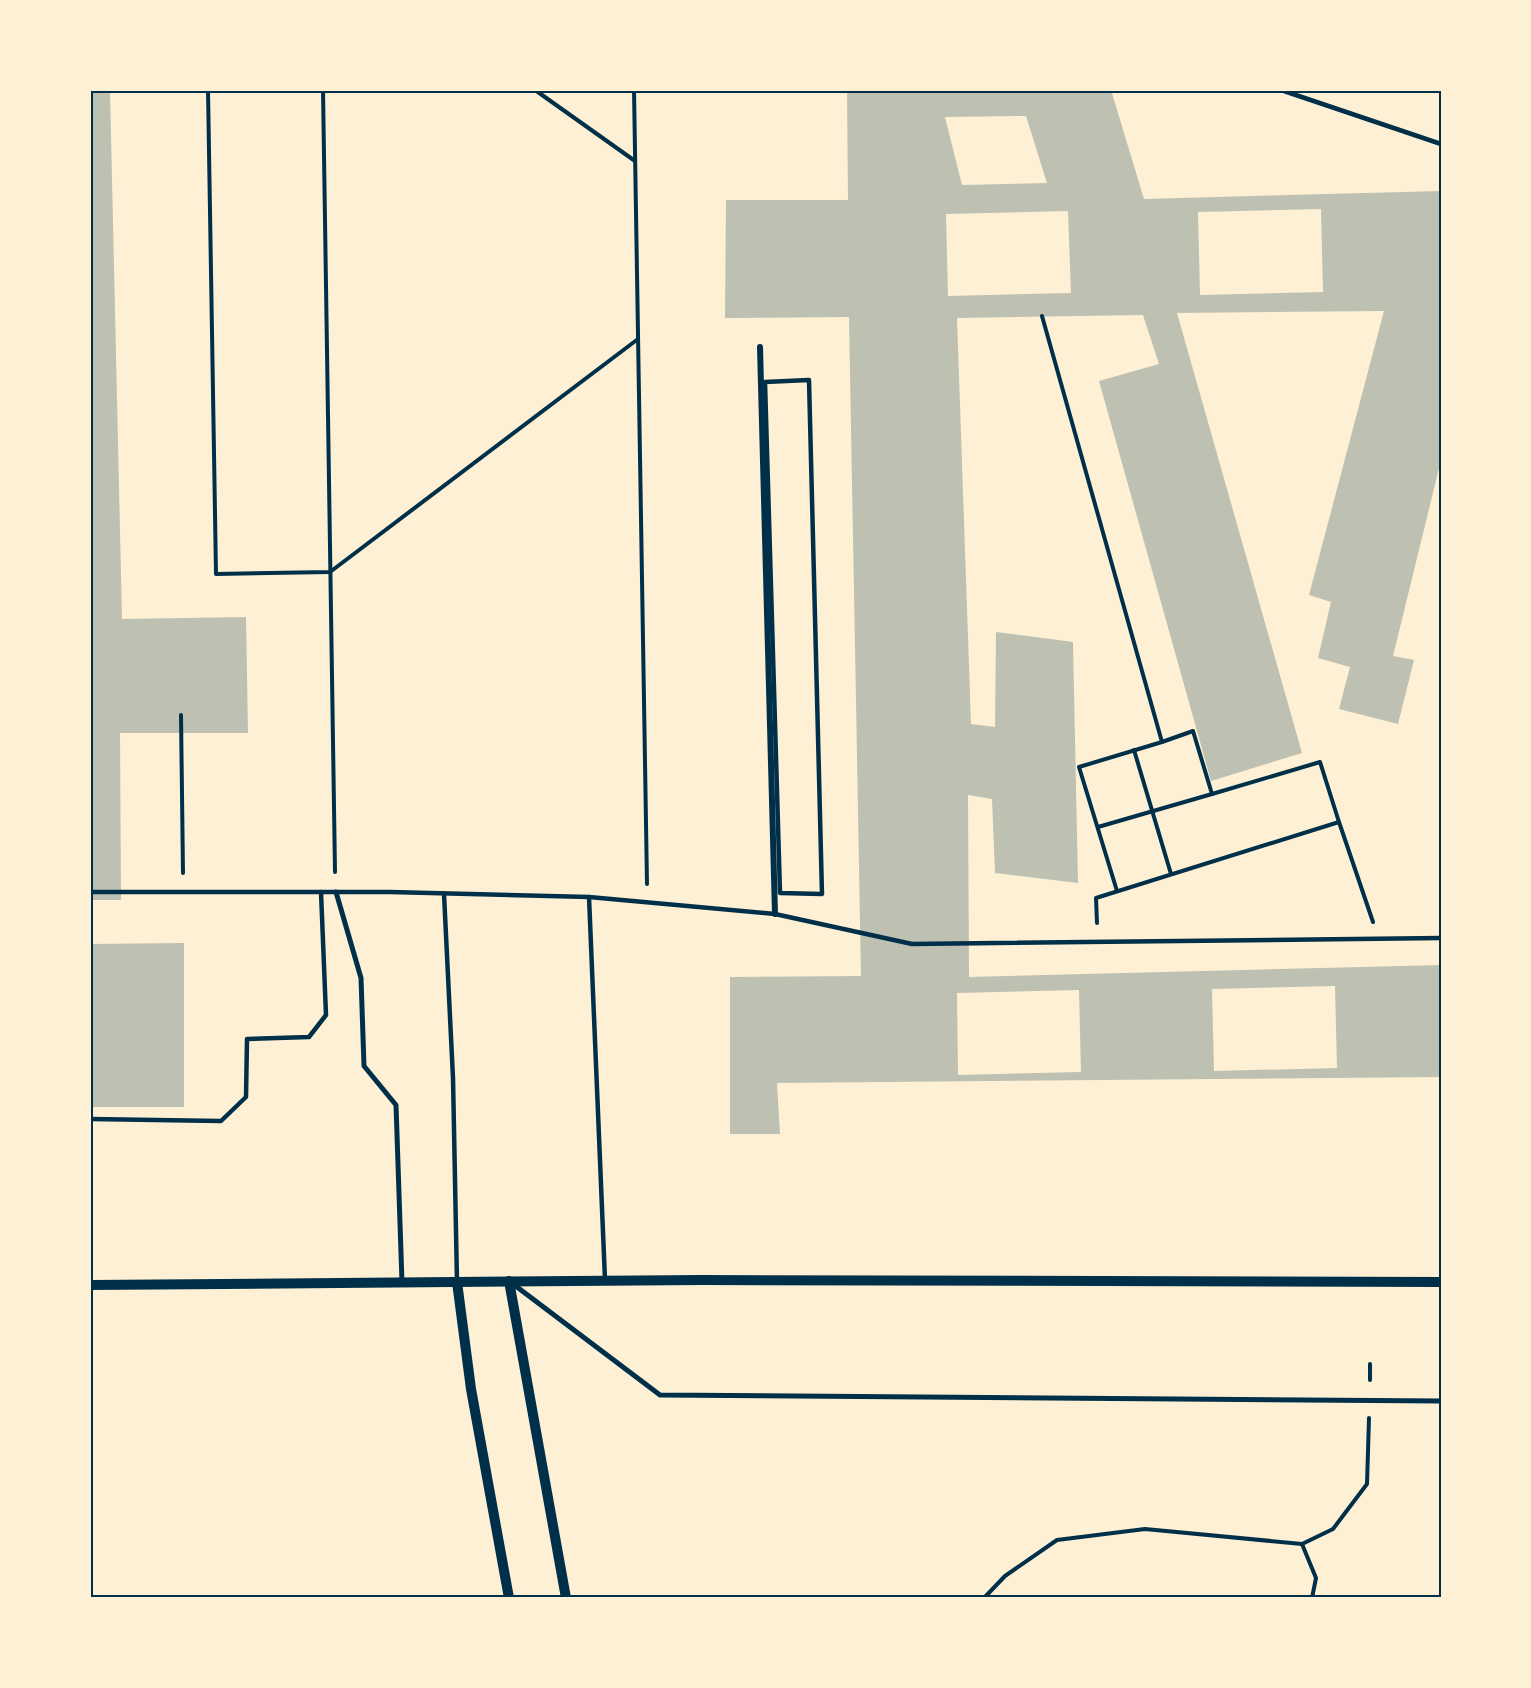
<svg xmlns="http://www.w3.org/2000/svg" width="1531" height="1688" font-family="'DejaVu Sans',sans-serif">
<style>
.building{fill:#bec0b2;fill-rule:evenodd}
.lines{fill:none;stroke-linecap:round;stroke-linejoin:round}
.path{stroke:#003049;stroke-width:4}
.service{stroke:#003049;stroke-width:4.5}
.pedestrian{stroke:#003049;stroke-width:5}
.minor{stroke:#003049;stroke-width:6}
.tertiary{stroke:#003049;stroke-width:10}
.neatline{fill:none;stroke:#003049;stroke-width:2}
</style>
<rect width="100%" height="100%" fill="#fdf0d5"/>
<g class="building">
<polygon points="90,90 110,90 122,619 246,617 248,733 120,733 121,900 90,900"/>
<path d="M847,90H1111L1144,199L1441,191V460L1393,656L1414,660L1398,724L1339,709L1350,667L1318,658L1331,602L1309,595L1384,311L1177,313L1302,753L1211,781L1099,381L1159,364L1143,315L957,318L971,724L995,727L996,632L1073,642L1078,883L995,873L992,799L968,795L969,977L1441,965V1077L777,1083L780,1134H730V977L861,976L849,317L725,318L726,200H848ZM1026,116L1047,183L962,185L945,117ZM1321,209L1323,292L1200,295L1198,212ZM1068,211L1071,293L948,296L946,214ZM1335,986L1337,1068L1214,1071L1212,989ZM1079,990L1081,1072L958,1075L957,993Z"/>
<polygon points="184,943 184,1107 90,1107 90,944"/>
</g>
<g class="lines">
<g class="path">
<polyline points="208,90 216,574 330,572 638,339"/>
<polyline points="323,90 335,872"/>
<polyline points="535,90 635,161"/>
<polyline points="634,90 647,884"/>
<polyline points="1042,316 1162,742 1193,731 1212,794 1320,762 1339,822"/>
<polyline points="181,715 183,873"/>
<polyline points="1134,750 1171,874"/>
<polyline points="1098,827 1212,794"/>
<polyline points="1117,891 1079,767 1162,742"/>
<polyline points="1097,923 1096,898 1339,822 1373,922"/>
<polyline points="1370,1380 1370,1364"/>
<polyline points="1302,1544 1316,1578 1312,1598"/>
<polyline points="984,1598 1005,1576 1057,1540 1145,1529 1302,1544 1333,1529 1367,1484 1369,1418"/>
</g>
<g class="service">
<polyline points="1281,90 1441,144"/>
<polygon points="809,380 822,894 780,893 765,382"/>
<polyline points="90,892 390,892 589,897 775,914 912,944 1441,938"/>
<polyline points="444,894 453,1078 457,1282"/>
<polyline points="589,897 605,1280"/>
<polyline points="90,1119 221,1121 246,1097 247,1039 309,1037 326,1015 321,892"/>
</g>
<g class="pedestrian">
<polyline points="336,892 361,978 364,1066 396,1105 402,1282"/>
<polyline points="513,1284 660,1395 1441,1401"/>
</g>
<polyline class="minor" points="760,347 775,914"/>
<g class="tertiary">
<polyline points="509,1281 566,1598"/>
<polyline points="457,1282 471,1389 509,1598"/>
<polyline points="90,1285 702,1280 1441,1282"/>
</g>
</g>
<rect width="1531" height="1688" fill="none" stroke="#fdf0d5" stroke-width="183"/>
<rect x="92" y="92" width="1348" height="1504" class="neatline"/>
</svg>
